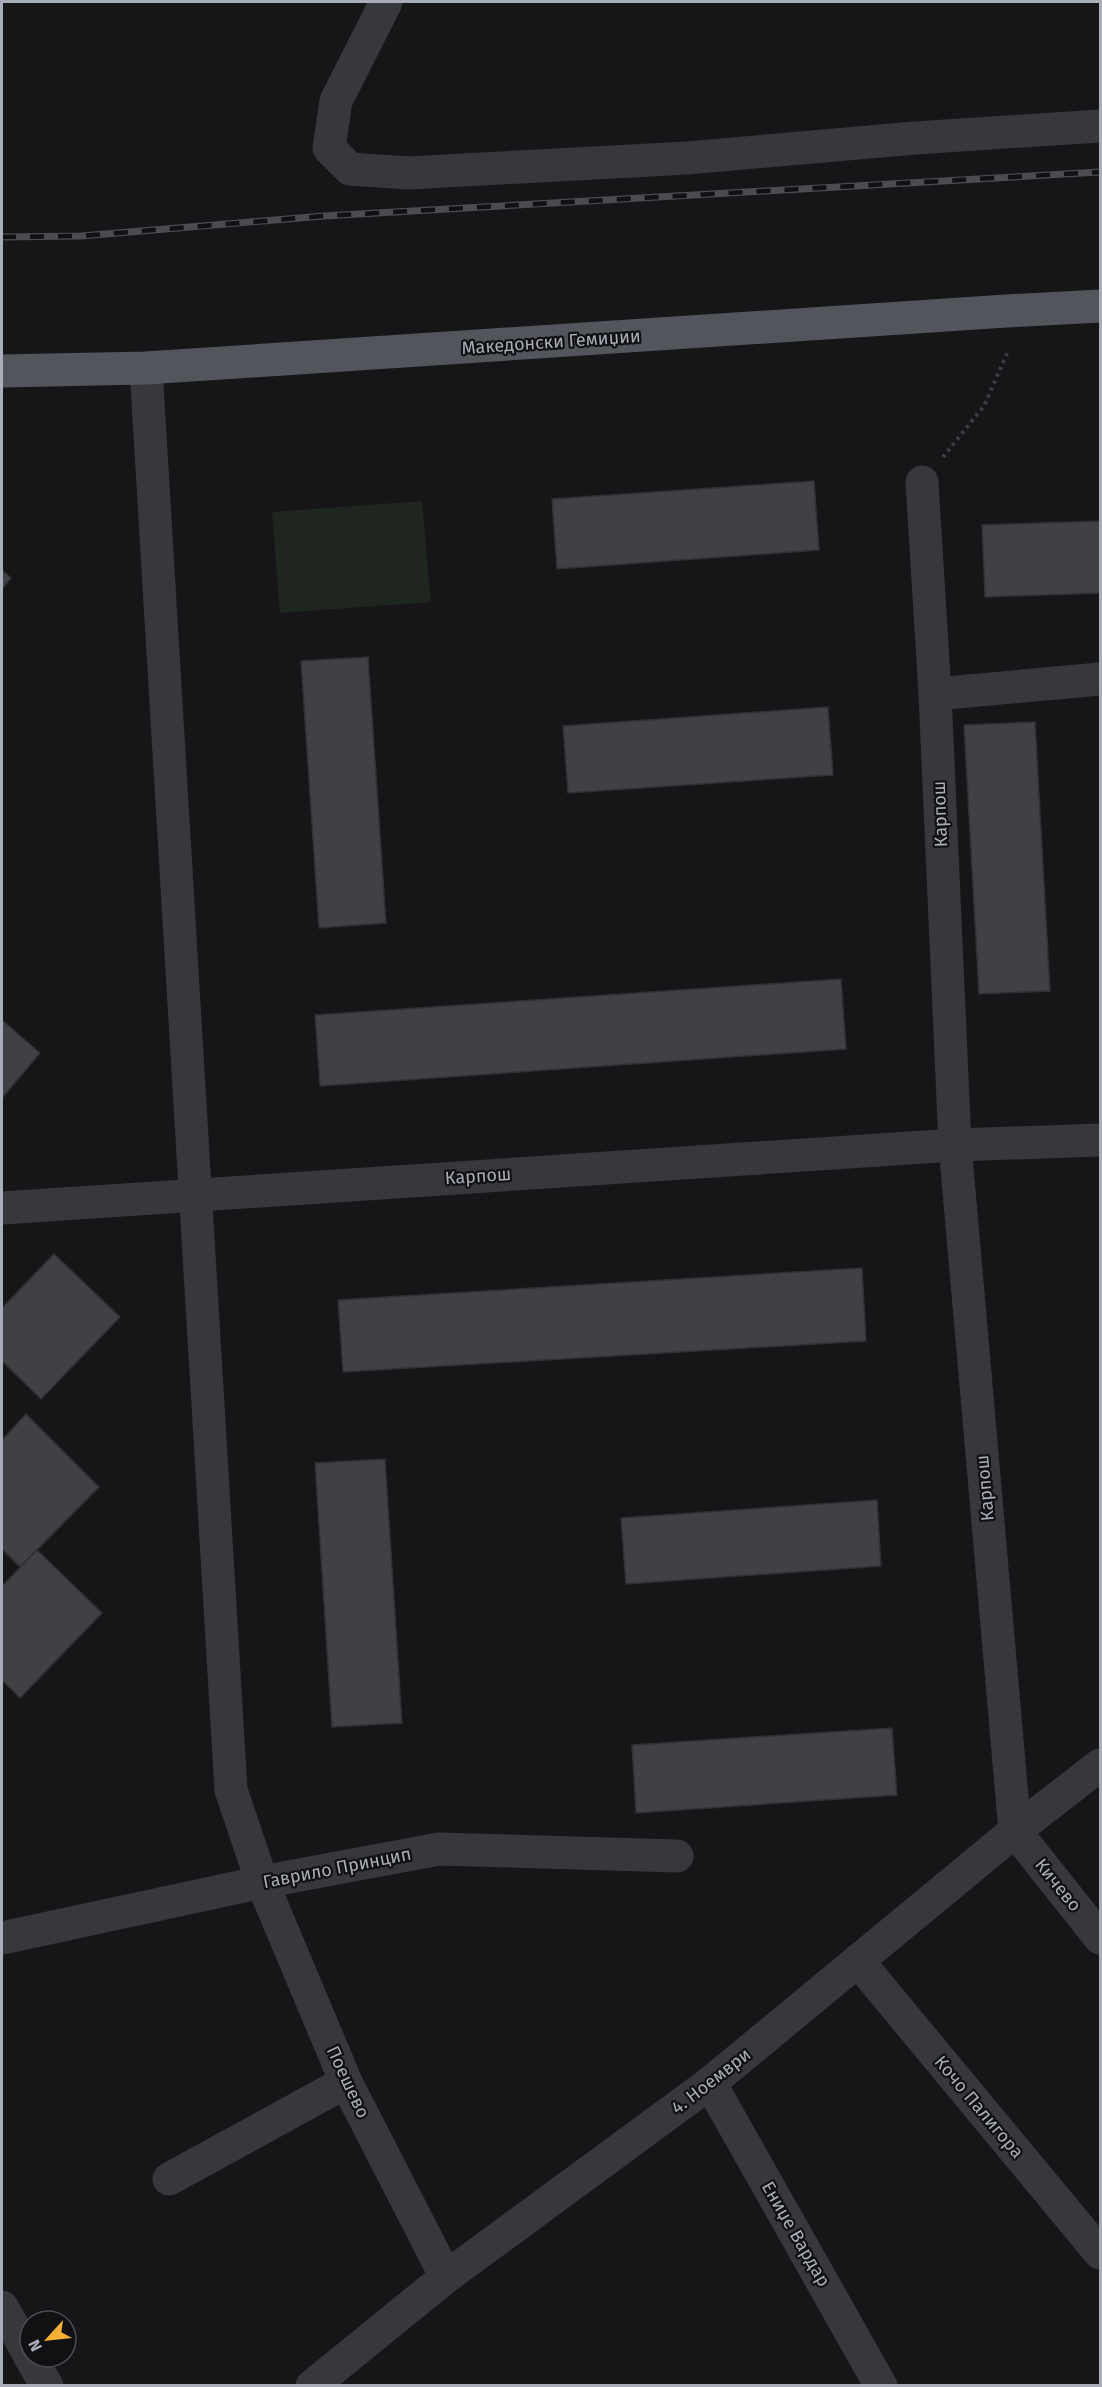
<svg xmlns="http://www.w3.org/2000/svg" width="1102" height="2387" font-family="'Fira Sans',sans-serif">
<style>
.green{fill:#1e261f}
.building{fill:#404145;stroke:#303034;stroke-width:1.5}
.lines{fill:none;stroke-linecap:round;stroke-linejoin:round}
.path{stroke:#3d3f44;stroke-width:4;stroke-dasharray:3 4.5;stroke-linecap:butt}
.minor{stroke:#37383d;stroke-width:33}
.major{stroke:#53555c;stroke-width:33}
.rail-casing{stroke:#4a4c52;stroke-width:7}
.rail{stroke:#111113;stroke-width:4.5;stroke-dasharray:14;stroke-linecap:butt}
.labels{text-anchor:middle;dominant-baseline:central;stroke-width:4.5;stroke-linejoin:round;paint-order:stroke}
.street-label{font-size:18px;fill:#a8adb8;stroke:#111113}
</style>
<rect width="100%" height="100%" fill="#161618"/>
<polygon class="green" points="422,501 431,602 280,613 272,512"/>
<g class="building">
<polygon points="814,481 819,550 557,569 552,499"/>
<polygon points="1100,521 1100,593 985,597 982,525"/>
<polygon points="2,570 11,578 2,589"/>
<polygon points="368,657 386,923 319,928 301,661"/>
<polygon points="828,707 833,775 568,793 563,726"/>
<polygon points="1035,722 1050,991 979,994 964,725"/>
<polygon points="841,979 846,1049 320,1086 315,1015"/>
<polygon points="2,1020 40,1053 2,1098"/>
<polygon points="54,1254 120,1317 41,1399 2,1361 2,1308"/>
<polygon points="862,1268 866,1341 343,1372 338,1300"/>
<polygon points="26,1414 99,1487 20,1567 2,1549 2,1440"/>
<polygon points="385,1459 402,1723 332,1727 315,1463"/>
<polygon points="877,1500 881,1566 626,1584 621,1518"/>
<polygon points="37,1550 102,1613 20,1698 2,1680 2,1586"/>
<polygon points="892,1728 897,1795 636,1813 632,1745"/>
</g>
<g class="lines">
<polyline class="path" points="943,457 984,406 1009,349"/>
<g class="minor">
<polyline points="386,2 336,101 329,148 350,169 408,173 687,158 915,138 1100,126"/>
<polyline points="146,368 231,1790 262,1882 346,2082 446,2277"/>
<polyline points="922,482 935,694 955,1145 1015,1831 1100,1938"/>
<polyline points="935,694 1100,679"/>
<polyline points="2,1208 955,1145 1100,1140"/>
<polyline points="2,1938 262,1882 439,1849 677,1856"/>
<polyline points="858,1961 1100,2253"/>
<polyline points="710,2083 881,2386"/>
<polyline points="169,2179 346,2082"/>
<polyline points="2,2307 30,2356"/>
<polyline points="30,2357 47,2386"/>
<polyline points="312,2386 446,2277 710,2083 1015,1831 1100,1765"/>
</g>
<polyline class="major" points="2,371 146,368 1006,311 1100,306"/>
<g class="rail-casing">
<polyline id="rail" points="2,237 81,236 324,216 1100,172"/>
</g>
<use href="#rail" class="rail"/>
</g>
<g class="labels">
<g class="street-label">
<text transform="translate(551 342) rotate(-4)">Македонски Гемиџии</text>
<text transform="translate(940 814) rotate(-92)">Карпош</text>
<text transform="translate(478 1176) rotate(-4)">Карпош</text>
<text transform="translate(985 1488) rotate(-95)">Карпош</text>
<text transform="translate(337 1868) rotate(-11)">Гаврило Принцип</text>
<text transform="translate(1058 1885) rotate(51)">Кичево</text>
<text transform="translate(711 2081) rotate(-38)">4. Ноември</text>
<text transform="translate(348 2082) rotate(65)">Поешево</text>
<text transform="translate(979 2107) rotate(50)">Кочо Палигора</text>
<text transform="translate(796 2234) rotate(60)">Ениџе Вардар</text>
</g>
</g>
<rect width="1102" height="2387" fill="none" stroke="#a8adb8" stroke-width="6"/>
<g transform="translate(48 2339) rotate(243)"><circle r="28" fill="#111113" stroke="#4d4f55" stroke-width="1.5"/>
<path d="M0-4.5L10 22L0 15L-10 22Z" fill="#f2b134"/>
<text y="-9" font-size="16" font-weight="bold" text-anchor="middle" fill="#a8adb8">N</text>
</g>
</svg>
